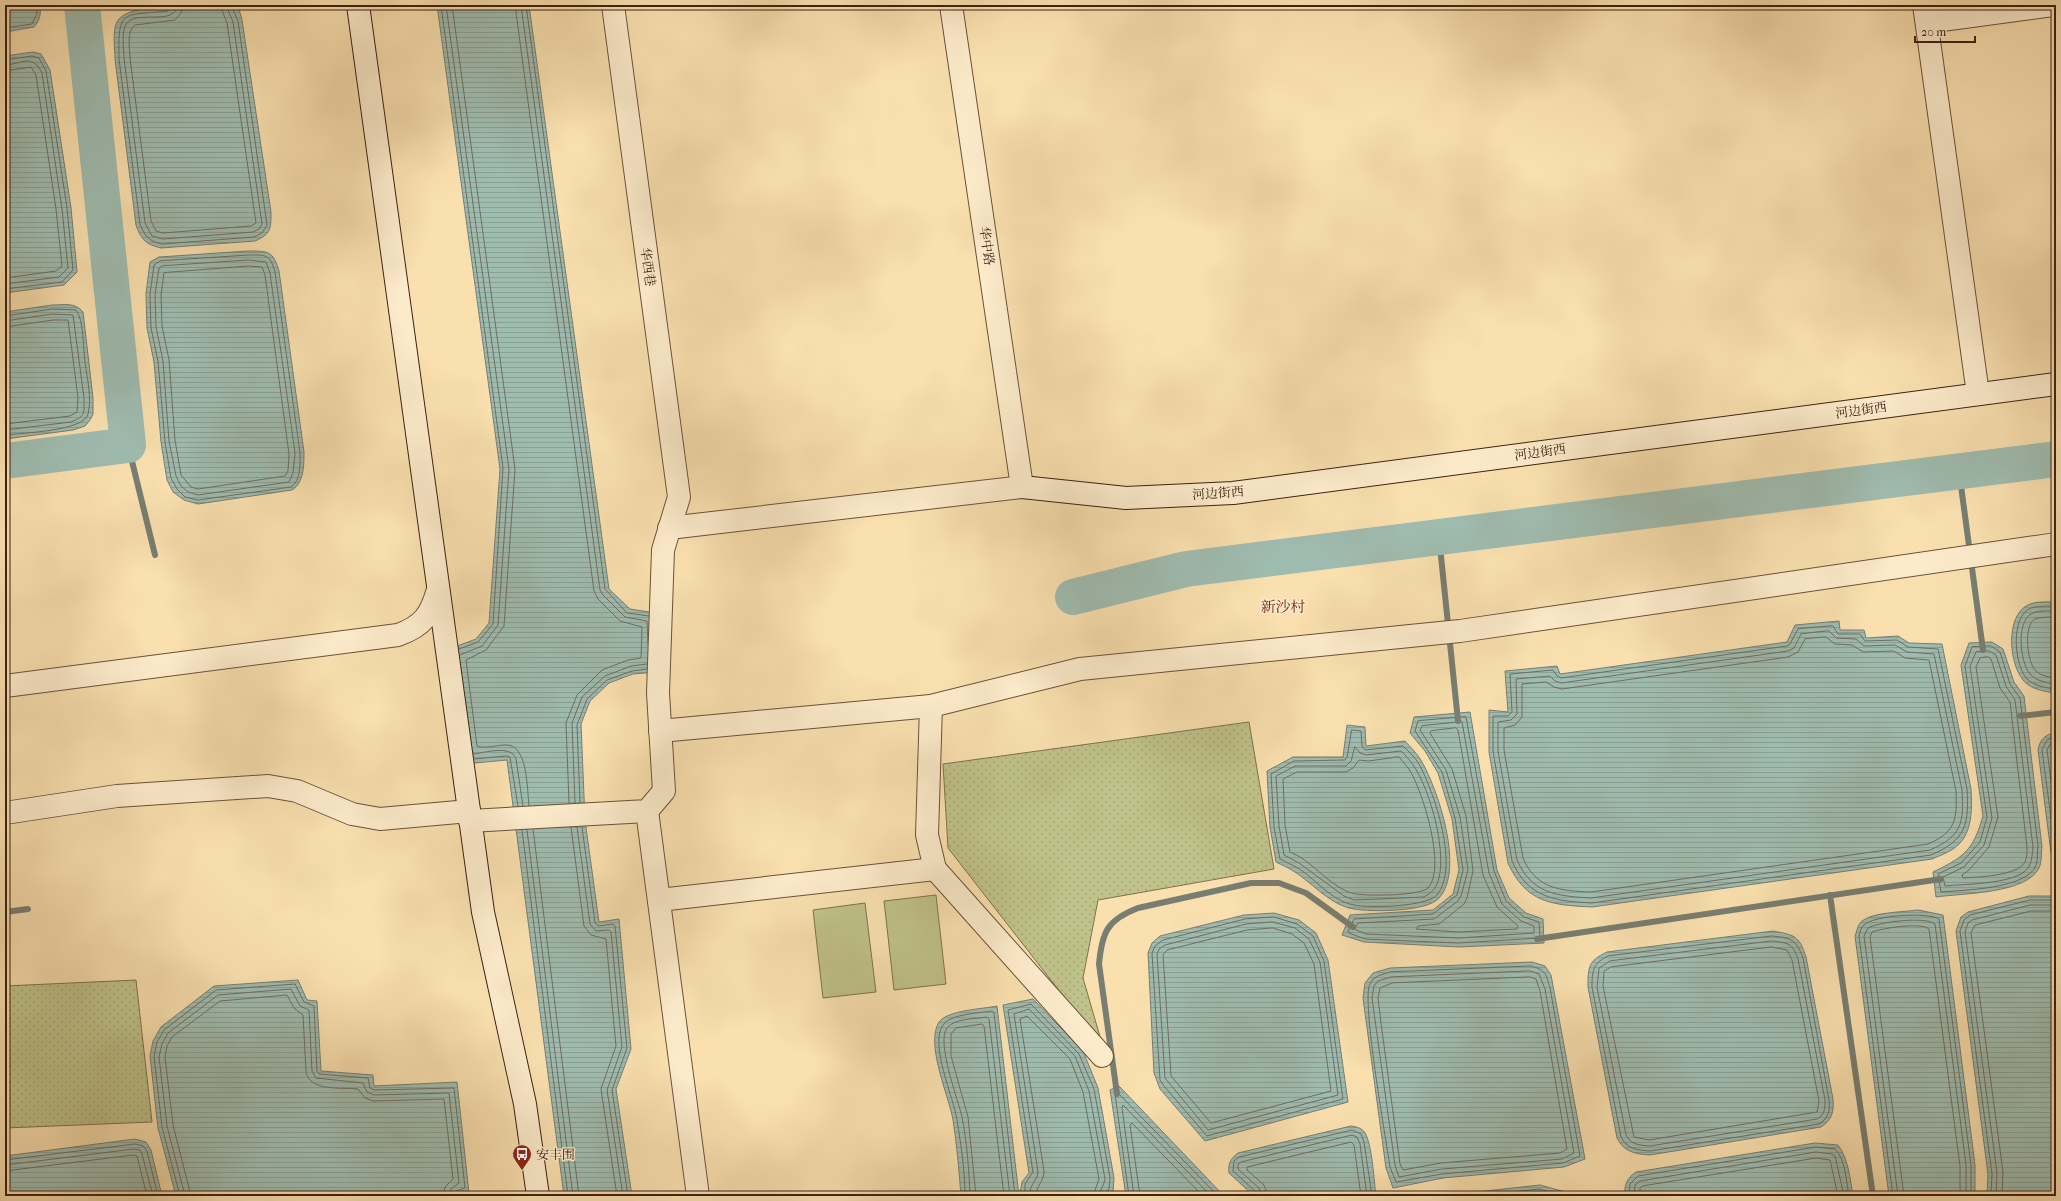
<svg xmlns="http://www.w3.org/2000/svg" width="2061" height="1201" font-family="'IM FELL French Canon','Noto Serif SC',serif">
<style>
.grass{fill:#bfc28a;stroke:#7e724e}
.garden{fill:url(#garden-dots);stroke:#7e724e}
.water{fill:url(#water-rules);stroke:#787e71}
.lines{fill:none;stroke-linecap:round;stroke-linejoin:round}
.shore{stroke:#6e6e62;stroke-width:1}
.stream{stroke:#787e71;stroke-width:6}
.river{stroke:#9fbcb0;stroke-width:36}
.street-casing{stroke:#6c513a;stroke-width:24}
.secondary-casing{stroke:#3d2113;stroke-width:24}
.street{stroke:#fcebcb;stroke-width:22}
.secondary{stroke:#fcebcb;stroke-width:22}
.labels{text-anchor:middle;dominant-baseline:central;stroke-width:3;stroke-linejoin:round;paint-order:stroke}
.street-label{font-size:13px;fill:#3d2113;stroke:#fcebcb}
.poi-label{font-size:13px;fill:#3d2113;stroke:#fcebcb;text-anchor:start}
.quarter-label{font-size:15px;fill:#7a1f14;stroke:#fcebcb}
</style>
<defs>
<pattern id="garden-dots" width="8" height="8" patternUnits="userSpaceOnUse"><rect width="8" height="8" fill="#bfc28a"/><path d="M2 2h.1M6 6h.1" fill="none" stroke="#a5a676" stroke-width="1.8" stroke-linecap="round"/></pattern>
<pattern id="water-rules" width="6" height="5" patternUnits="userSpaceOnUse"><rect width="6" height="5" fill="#9fbcb0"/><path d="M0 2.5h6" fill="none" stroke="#8aa196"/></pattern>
</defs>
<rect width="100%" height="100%" fill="#fae0af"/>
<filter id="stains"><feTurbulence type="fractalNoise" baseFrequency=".005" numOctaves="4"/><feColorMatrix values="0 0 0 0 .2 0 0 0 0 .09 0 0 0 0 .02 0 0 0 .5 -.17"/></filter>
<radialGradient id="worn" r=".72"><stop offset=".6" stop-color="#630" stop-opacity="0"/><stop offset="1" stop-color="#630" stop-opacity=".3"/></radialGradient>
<g class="grass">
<polygon points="936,895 946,984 894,990 884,901"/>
<polygon points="865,903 876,992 823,998 813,910"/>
</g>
<g class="garden">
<polygon points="1249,722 1274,869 1098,900 1083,978 1103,1047 948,848 943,764"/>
<polygon points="136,980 152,1122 5,1128 5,986"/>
</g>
<g class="water">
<path d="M5,5H40C41,14 40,20 34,27L5,32Z"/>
<path d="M190,5H232L239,9L242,20L271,212C271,229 271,234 255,241L161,248C146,244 142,241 136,225L115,59C115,48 112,32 117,22C125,5 172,7 190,5Z"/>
<polygon points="437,5 529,5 609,589 630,609 656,613 657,672 633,674 609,683 590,701 581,724 585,820 599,922 619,919 631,1049 616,1089 632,1196 564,1196 507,760 464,764 449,649 476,639 489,623 500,469"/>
<polygon points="33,52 41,54 50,70 71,208 77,272 64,285 5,293 5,56"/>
<path d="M248,251C269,251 273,251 279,271L304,452C304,465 304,483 292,490L198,504L184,500L173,492L167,480L161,442L154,362L147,328L146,294L150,262L159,257Z"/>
<path d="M52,305C64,305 75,302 83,312L93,398V414L90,420L85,426L73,430L5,439V312Z"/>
<path d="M2056,602V693H2054C2043,691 2030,689 2023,680C2009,663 2005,616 2028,605C2035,601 2048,602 2056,602Z"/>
<path d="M1839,621L1840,630H1864L1866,638L1898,636L1909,643L1942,644L1971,789C1972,810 1973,836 1953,849C1947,853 1939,856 1932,859L1592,907C1552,905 1526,903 1508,863L1489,752V710L1508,712L1505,671L1557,666L1560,674L1787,642L1795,625Z"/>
<path d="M1992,642L2003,649L2014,682L2024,696L2042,847C2041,853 2042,862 2039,868C2026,894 1963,893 1936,897L1933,872C1964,857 1973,851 1983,816L1961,665L1969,643Z"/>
<polygon points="1470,712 1497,870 1509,898 1526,913 1543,919 1544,943 1459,947 1364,942 1342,935 1350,915 1433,910 1453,894 1459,870 1452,819 1438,773 1425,751 1410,733 1414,717"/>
<path d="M1347,725L1365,727L1366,746L1405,741C1410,747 1418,754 1422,762C1438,790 1465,870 1439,898C1427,912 1372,912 1354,909C1332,906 1313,884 1295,872C1289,868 1282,865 1276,862L1270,827L1267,771L1293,757H1343Z"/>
<path d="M2056,732V867L2051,853L2038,750C2040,738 2046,735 2056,732Z"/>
<polygon points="2029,896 2056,896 2056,1196 1987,1196 1988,1174 1956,931 1961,917 1968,912"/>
<path d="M1918,910L1943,915L1975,1165V1196H1889L1855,936C1857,931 1858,924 1862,921C1873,912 1904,912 1918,910Z"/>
<polygon points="1274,913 1299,920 1316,933 1328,960 1348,1102 1205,1141 1160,1089 1154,1073 1148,953 1152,943 1160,936 1244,915"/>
<path d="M1773,931C1794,935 1799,935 1806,957L1833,1099C1834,1112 1832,1120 1821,1127L1650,1155C1635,1154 1624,1152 1617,1138L1588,987C1588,967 1588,961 1607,952Z"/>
<polygon points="1532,962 1545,966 1551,975 1585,1159 1564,1167 1443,1178 1393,1188 1386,1168 1363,998 1365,983 1373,973 1390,968"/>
<polygon points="298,980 307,1000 317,1001 321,1071 373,1075 374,1086 457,1082 469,1193 438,1196 176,1196 158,1128 150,1056 153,1041 161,1027 214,986"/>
<polygon points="1033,999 1083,1051 1098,1088 1114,1178 1113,1193 1104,1196 1022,1196 1020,1193 1022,1182 1029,1173 1003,1005"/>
<path d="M997,1006L1019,1196H961C959,1171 957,1145 953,1120C949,1096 925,1044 939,1022C948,1010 983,1009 997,1006Z"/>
<polygon points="1119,1086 1224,1196 1126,1196 1110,1090"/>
<path d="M1351,1126C1357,1127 1362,1128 1365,1133C1372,1144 1374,1181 1376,1196H1254L1229,1173C1228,1164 1230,1159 1238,1153Z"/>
<polygon points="135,1139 146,1142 151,1150 162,1196 5,1196 5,1156"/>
<path d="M1815,1143L1838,1145C1849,1160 1850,1179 1853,1196H1625C1624,1185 1627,1178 1636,1172Z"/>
<polygon points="1540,1185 1580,1196 1440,1196"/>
</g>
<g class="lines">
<g class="shore">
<path d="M172,5L168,11C122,16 118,8 119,59L140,224C145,237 149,241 162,244L254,237L262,233L267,225L238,21L231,5"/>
<path d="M177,5C176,27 136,9 126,24C121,33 124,49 124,58L145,223L152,236L163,239L253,232L259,229L262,224L233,22L226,5"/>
<path d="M183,5L181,13L175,20L135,25C126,31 130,48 130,58L151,221L156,231L163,233L251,226L256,223L227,23L220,5"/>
<polyline points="441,5 503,468 493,624 478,642 459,649"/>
<polyline points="446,5 509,469 498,625 482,646 460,655"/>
<path d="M452,5L515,469L504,626L486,650L466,660L477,746C485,749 497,745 505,745C528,743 527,789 529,806"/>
<polyline points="515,5 594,591 598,599 620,621 642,627 641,658 628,660 602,670 577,695 566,723 569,803"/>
<polyline points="521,5 600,590 603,595 625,617 647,621 648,645"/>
<polyline points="526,5 605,589 627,613 649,616"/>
<polyline points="5,28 32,24 37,14 36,5"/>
<polyline points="5,60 32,56 39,58 46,71 67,208 73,270 62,282 5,289"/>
<path d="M5,65C23,64 32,53 42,73L62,209L68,268L59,277L5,284"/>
<polyline points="5,71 31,67 36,75 56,209 62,266 56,271 5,278"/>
<path d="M249,255C266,255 270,254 275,272L300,453C300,463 301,481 291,487L198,500L185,497L177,489L171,478L165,442L158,361L151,328L150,294L154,265L160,261Z"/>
<polygon points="249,260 266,262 270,273 295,453 293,473 289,482 198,495 188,492 181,486 176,476 169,441 163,361 156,327 155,295 159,268 162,266"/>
<polygon points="249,266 262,267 265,275 289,454 288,471 285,476 198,489 191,487 181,475 175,440 169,360 162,326 161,295 164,273"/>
<path d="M5,316L52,309L76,310C84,320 83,349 85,362C87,378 92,398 88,414C85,431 21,433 5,435"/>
<path d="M5,321L52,314L73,315L84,398C84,413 86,416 71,422L5,430"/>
<polyline points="5,327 53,320 68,320 78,398 77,412 70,416 5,424"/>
<path d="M2056,606C2048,606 2038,606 2031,608C2010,616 2014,665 2027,679C2035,686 2046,688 2056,689"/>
<path d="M2056,611C2049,611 2037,610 2031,614C2016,623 2020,662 2030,674C2036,681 2047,683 2056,684"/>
<path d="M2056,617C2050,617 2040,617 2035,619C2023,625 2027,663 2036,671C2041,676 2049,677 2056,678"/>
<path d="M1833,626L1838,634H1860L1865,641L1897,640L1908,647L1938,649L1967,789C1969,825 1966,840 1931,855L1592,903C1555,901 1528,898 1512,861L1493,751V716H1508L1512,712L1510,674L1553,670L1557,676L1561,678L1787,646L1790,644L1798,629Z"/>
<path d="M1829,631L1836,638L1856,639L1864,646L1895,645L1907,652L1934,654L1962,790C1964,823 1962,836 1930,850L1591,898C1557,896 1532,894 1517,860L1498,751V722L1511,720L1517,714L1516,679L1550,676L1555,681L1561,683L1788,651L1794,648L1801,634Z"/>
<path d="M1826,637L1835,644L1852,645L1863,652L1894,651L1905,658L1929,660L1956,791C1957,819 1956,832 1928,844L1591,892C1561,891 1536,889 1523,858L1504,750V728L1515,725L1522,717V684L1546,682L1554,687L1562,689L1788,657L1798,652L1805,639Z"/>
<path d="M1991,646L2000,652L2010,684L2020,698L2038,846C2037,852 2038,860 2036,865C2028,889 1963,890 1941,892L1938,874L1961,863L1980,842L1987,817L1965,666L1972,647Z"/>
<path d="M1989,651L1996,655L2006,686L2015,700L2033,847C2032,856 2032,866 2024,872C2008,884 1965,884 1945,886L1943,877L1964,867L1984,845L1992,818L1970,666L1976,652Z"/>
<path d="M1988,657L1991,659L2000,688L2010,702L2027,847C2027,851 2027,858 2025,862C2018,876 1977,877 1963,878L1962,875L1969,870L1989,847L1998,817L1976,667L1980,658Z"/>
<polygon points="1466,717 1494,871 1506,901 1524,917 1539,922 1540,938 1458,943 1365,939 1349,933 1348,931 1354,919 1433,914 1457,895 1463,870 1455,818 1442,772 1415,731 1418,721"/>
<polygon points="1462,722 1489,873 1502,904 1521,921 1534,926 1534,933 1459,938 1366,934 1356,930 1355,928 1358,923 1434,919 1458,901 1461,896 1468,870 1460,817 1446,770 1420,730 1422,726"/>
<polygon points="1456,728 1458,730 1483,875 1497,907 1518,926 1517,929 1458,932 1416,929 1418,926 1439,924 1464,904 1467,898 1473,871 1466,816 1452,769 1430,733 1431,731"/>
<path d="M1352,730L1361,731L1362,746L1365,750L1403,746C1408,751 1415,757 1419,764C1434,792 1460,867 1437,895C1426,907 1370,908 1354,905C1331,901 1315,878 1296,867C1291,864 1285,862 1280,859L1274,827L1271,774L1294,761L1345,760L1347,757Z"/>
<polyline points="2056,736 2047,740 2042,750 2056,855"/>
<polyline points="2056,741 2050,744 2047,750 2056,820"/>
<path d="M1355,747L1360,753L1366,755L1401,751C1405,755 1410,760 1413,765C1430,788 1449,857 1437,884C1434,891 1430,893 1424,897L1354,900L1344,896L1299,863L1284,855L1279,826L1276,776L1295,766H1346L1351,761Z"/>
<path d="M473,754C485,753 511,744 516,759L523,806"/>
<path d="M1399,757C1402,761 1406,765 1409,769C1422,789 1447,868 1428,888C1420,896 1368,896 1356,894C1337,891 1319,870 1303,859C1299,856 1294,854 1290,852L1285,825L1283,779L1297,772H1346L1353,768L1359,760L1368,761Z"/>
<polyline points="474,759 506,756 510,757 518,806"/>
<polyline points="575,803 572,723 582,697 605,676 631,666 647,664"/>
<polyline points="580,803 577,725 587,699 607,680 632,671 647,669"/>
<polyline points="571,827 584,926 591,935 606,939 616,1046 601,1089 617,1196"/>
<polyline points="577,827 590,924 596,931 609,930 611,932 622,1047 607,1090 623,1196"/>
<polyline points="582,827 595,923 599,926 613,924 615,926 627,1048 612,1090 628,1196"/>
<polyline points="533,829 579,1196"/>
<polyline points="522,830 568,1196"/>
<polyline points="527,830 573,1196"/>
<polygon points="1274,917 1297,924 1313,936 1324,961 1343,1099 1207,1136 1164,1086 1160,1080 1152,953 1155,946 1163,940 1245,919"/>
<polygon points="1273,922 1295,928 1309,939 1320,962 1338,1095 1208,1130 1165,1078 1157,954 1159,949 1165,945 1246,924"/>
<polygon points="1273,928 1292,934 1304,943 1314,964 1331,1091 1211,1123 1171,1076 1163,955 1167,950 1247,930"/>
<path d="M1772,936C1791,938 1796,939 1803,958L1829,1100C1830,1110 1829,1118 1819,1124L1650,1151C1637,1150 1627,1149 1621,1137L1592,987C1592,971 1593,963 1608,956Z"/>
<path d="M1772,941C1789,943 1792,943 1798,959L1825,1100C1825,1108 1825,1115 1817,1119L1650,1146C1639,1145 1631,1145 1626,1135L1597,987L1599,968L1610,961Z"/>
<polygon points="1772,947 1787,950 1792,960 1819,1101 1817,1112 1649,1140 1634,1137 1603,986 1604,971 1611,967"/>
<path d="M1531,966C1546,970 1546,974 1550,988L1580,1156L1563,1163L1442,1174L1396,1182L1390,1167C1386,1139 1361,999 1370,984C1374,975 1382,975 1390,972Z"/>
<polygon points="1530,971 1539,974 1545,989 1574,1153 1562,1159 1442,1169 1399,1177 1395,1165 1372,998 1374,986 1378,981 1391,977"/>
<polygon points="1530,977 1536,979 1540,991 1567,1149 1560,1153 1441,1163 1403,1170 1400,1164 1381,1023 1378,998 1380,988 1392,983"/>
<polyline points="5,1160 135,1144 143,1146 147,1151 158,1196"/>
<polyline points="5,1165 134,1149 140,1150 142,1154 153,1196"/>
<polyline points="5,1171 133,1155 137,1156 147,1196"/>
<polyline points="180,1196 162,1127 154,1056 157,1042 164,1030 216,990 295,984 304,1002 314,1006 317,1071 319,1074 368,1078 370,1088 374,1090 454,1088 465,1188 456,1191 454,1196"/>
<polyline points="185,1196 167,1126 159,1057 162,1044 168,1033 218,995 291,989 300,1006 309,1010 312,1071 316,1078 363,1083 367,1092 374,1095 449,1093 459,1183 451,1189 449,1196"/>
<path d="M191,1196L173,1125L165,1057L167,1046L172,1037L220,1001L287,995L294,1008L303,1015L306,1072C310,1092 342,1087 358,1089L365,1098L373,1101L444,1099L453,1179L445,1187L443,1196"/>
<path d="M965,1196C965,1171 961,1145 957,1120C954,1098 929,1044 943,1025C950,1014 980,1013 992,1011L994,1013L1015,1196"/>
<path d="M970,1196C969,1170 967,1142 962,1117C958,1099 936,1042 947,1028C954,1018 977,1019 987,1017L989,1019L1010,1196"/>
<polyline points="976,1196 968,1117 951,1056 951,1034 956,1028 982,1024 984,1026 1004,1196"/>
<polyline points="1025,1196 1025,1184 1033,1172 1008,1010 1031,1004 1079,1054 1094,1089 1110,1178 1109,1189 1105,1192 1104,1196"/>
<path d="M1030,1196C1029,1184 1037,1182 1038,1172L1014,1014L1029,1009L1075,1056L1089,1091L1105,1179C1104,1186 1100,1189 1099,1196"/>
<path d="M1036,1196C1036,1185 1044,1182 1044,1171L1020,1019L1027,1016L1070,1059L1083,1092L1099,1179L1093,1196"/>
<polyline points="1129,1196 1115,1094 1117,1092 1218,1196"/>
<polyline points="1134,1196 1122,1108 1123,1105 1211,1196"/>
<polyline points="1140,1196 1130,1125 1132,1123 1203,1196"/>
<polyline points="1257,1196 1255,1191 1233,1171 1234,1161 1239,1157 1352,1130 1361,1134 1364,1142 1372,1196"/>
<polyline points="1262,1196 1259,1188 1238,1169 1238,1164 1241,1162 1352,1135 1357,1137 1360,1144 1367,1196"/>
<polyline points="1268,1196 1264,1185 1247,1170 1247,1167 1351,1142 1354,1145 1361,1196"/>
<polyline points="1476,1196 1539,1189 1565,1196"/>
<path d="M1629,1196L1630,1184L1638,1176L1816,1147L1835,1149C1846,1160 1846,1181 1849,1196"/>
<polyline points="1634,1196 1635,1185 1640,1181 1816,1152 1832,1154 1835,1156 1844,1196"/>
<polyline points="1640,1196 1640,1188 1642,1186 1816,1158 1830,1160 1838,1196"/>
<path d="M1893,1196L1859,936C1860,932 1861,927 1864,925C1874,915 1928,912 1939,919L1971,1165V1196"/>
<path d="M1898,1196L1864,936L1868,928C1879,922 1924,916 1935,924L1966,1165V1196"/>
<path d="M1904,1196L1870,937L1872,932C1883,928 1921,922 1929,929L1960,1166V1196"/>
<polyline points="1991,1196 1992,1174 1960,931 1964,920 1970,915 2030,900 2056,900"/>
<polyline points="1996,1196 1997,1173 1965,932 1968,923 1972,920 2030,905 2056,905"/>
<polyline points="2002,1196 2003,1172 1971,933 1975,925 2031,911 2056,911"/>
</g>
<g class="stream">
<polyline points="128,445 155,555"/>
<polyline points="1959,471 1983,650"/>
<polyline points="1439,537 1458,721"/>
<polyline points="2020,716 2056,712"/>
<polyline points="1830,895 1873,1196"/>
<polyline points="5,912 28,909"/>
<polyline points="1537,939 1941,879"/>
<path d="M1117,1094L1099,964C1102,932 1107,920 1138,908L1251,883H1279L1306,893L1353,927"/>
</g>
<g class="river">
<polyline points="5,461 128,445 82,5"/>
<polyline points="1073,597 1186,569 2056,459"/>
</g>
<g class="street-casing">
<g id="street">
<polyline points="1924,5 1978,394"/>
<polyline points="1927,22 2053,5"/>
<polyline points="669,528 1022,487 951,5"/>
<path d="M5,686L398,635C423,626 431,615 438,589"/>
<polyline points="931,706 927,835 935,869"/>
<polyline points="660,731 931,706 1080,669 1460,631 2056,544"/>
<polyline points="647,811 698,1196"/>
<polyline points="5,813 117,796 268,786 297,791 352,814 380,819 469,811"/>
<polyline points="470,821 647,811 664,791 658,693 663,550 679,497 613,5"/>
<polyline points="659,900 935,869 1102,1056"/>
</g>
</g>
<g class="secondary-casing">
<g id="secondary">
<polyline points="358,5 483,912 525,1104 538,1196"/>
<polyline points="1022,487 1126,498 1233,493 2056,384"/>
</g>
</g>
<use href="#street" class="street"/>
<use href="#secondary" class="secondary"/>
</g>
<defs>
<g id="bus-pin" transform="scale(1)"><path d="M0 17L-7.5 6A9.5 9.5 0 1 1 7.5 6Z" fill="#8f2418" stroke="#fcebcb"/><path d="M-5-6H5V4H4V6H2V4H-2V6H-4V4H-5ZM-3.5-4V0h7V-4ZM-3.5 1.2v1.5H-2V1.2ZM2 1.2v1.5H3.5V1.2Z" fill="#fff"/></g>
</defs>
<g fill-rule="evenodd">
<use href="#bus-pin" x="522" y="1154"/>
</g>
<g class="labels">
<g class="street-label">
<text transform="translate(987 246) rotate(82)">华中路</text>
<text transform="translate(648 267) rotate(82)">华西巷</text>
<text transform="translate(1861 410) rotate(-8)">河边街西</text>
<text transform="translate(1540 452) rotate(-8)">河边街西</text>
<text transform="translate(1218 493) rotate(-4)">河边街西</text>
</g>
<g class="poi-label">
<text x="536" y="1154">安丰围</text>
</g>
<g class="quarter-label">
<text x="1283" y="607">新沙村</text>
</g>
</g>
<rect width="2061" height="1201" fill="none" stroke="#fae0af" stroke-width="20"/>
<rect x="6" y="6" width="2049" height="1189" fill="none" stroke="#3d2113" stroke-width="2"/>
<rect x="10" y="10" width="2041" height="1181" fill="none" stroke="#3d2113"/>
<path d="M1915 36v6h60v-6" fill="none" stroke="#3d2113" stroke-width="2"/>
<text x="1921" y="36" font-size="12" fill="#3d2113" stroke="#fcebcb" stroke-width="3" paint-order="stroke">20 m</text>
<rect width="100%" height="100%" filter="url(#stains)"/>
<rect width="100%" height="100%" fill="url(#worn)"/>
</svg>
